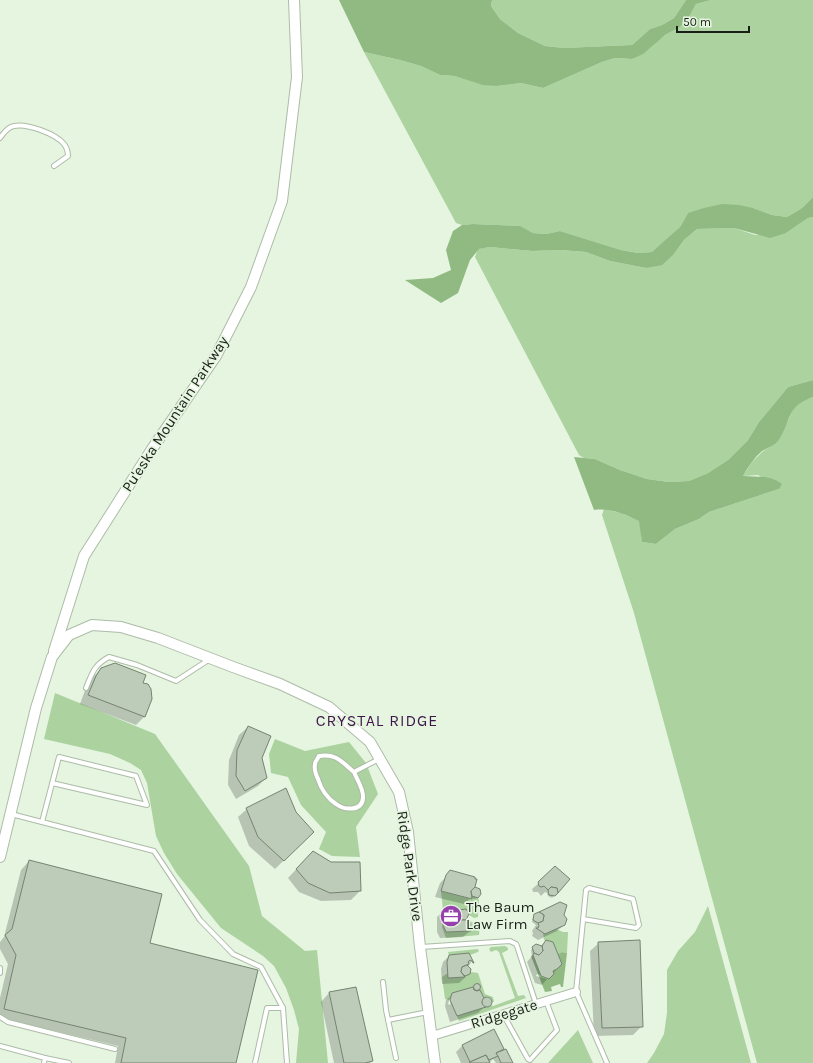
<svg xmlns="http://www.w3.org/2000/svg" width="813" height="1063" font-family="Karla,sans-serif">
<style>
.green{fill:#abd29f}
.forest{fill:#90ba82}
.shadow{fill:#0003;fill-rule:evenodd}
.building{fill:#bdccb8;stroke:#758371}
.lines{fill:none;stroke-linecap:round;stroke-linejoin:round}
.service-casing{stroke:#adbca8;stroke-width:6}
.minor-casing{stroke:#adbca8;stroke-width:10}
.tertiary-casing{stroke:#adbca8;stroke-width:12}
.service{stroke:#fff;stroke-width:4}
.minor{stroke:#fff;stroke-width:8}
.tertiary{stroke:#fff;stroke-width:10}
.labels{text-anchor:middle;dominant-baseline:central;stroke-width:3.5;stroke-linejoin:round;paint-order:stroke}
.street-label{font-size:15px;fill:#191f18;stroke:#e5f5e0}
.poi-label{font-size:15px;fill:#191f18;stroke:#e5f5e0;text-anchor:start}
.neighbourhood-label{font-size:16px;letter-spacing:1px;fill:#3e154a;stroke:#e5f5e0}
</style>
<rect width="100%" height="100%" fill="#e5f5e0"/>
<g class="green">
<polygon points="492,0 686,0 674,18 662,25 650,29 632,45 564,48 545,46 518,33 500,19 491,6"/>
<polygon points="711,0 813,0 813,197 802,208 787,217 772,215 753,208 688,213 680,227 662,244 652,252 638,253 621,250 560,231 546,234 533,233 519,226 473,224 462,225 456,223 364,52 400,60 421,66 440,75 455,76 497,86 521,83 543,88 602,62 615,58 632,59 665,35 680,27 689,17 696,4"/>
<polygon points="813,217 813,380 788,387 759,422 748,440 728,460 708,473 689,481 669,482 647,479 620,470 595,459 584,458 579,455 475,257 478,249 490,247 532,251 560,250 586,252 610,261 646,268 674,254 684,240 697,229 734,228 755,235 786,233 808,218"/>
<polygon points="813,397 813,1063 757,1063 634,613 602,515 604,509 621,513 640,521 642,542 656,544 675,529 699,519 709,512 779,489 758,475 743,476 752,462 762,452 777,442 794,408 804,400"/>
<polygon points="55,693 155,734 249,866 262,916 305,951 317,950 328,1063 296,1063 299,1029 294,1010 286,988 274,966 263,956 221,928 177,874 164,853 156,836 147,783 141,770 130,763 110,754 44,739"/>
<polygon points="275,739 305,751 349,742 366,763 378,794 356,827 360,857 332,856 319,849 326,832 301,805 288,777 271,773 269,754"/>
<polygon points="441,891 471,899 472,896 478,898 479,901 478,917 474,918 469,915 466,909 443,910"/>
<polygon points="708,906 751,1063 647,1063 654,1053 664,1034 667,1013 667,970 678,951 695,932"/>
<polygon points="470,921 480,926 479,935 446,938 442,927 443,925 447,932 470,931"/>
<polygon points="556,929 563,932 568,932 567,953 562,952 558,954 553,942 546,940 546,941 544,940 543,933 545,934"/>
<polygon points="491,947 505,946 508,948 508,950 502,953 518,996 524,995 526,998 459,1021 457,1016 491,1005 493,1006 515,998 499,952 496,950 491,952 489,949"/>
<polygon points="477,949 479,950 478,952 470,955 469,953 449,955 448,952"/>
<polygon points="471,972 478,973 485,994 493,997 494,1002 492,1002 492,1000 488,996 484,998 480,990 480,985 476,983 473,987 452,993 450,1000 445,999 442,977 448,973 448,978 465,977 470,974"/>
<polygon points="578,1030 593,1063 548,1063"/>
</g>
<g class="forest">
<polygon points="339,0 492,0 491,6 500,19 518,33 545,46 564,48 632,45 650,29 662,25 674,18 686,0 711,0 696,4 689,17 680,27 665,35 643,54 632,59 615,58 602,62 543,88 521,83 497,86 483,85 455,76 440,75 421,66 400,60 364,52"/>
<polygon points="813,197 813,217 808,218 786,233 770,238 734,228 697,229 684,240 674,254 662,265 646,268 610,261 586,252 560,250 532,251 490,247 479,249 470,260 458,293 441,303 405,280 433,278 451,270 446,250 453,231 462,225 473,224 520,226 533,233 546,234 560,231 621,250 638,253 652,252 680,227 688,213 704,208 722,204 739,205 753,208 772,215 787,217 802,208"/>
<path d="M813,380V397C786,406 791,422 778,441C774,446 767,448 762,451C754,458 748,467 743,476C757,477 770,475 782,484L779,489L709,512L699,519L675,529L656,544L642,542L639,521C624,514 611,508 594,510L574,457L595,459L620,470L647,479L669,482L689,481L708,473L728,460L748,440L759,422L788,387Z"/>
<polygon points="562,952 567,953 563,987 561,987 560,984 551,987 552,991 545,992 531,956 533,955 541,976 549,979 554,974 553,971 557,969 562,964 558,954"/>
</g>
<g class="shadow">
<polygon points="101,669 142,683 145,716 136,725 80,704 87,685 92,678"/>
<polygon points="248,727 261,758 266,778 258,786 236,799 228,785 229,760 239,735"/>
<polygon points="247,809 295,812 313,832 275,869 249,846 238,817"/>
<polygon points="29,861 149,944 234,1063 115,1063 118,1046 0,1018 0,998 8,964 0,949 0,942 4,937 21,870"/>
<polygon points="304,861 360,891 351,900 321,901 299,892 288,878"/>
<polygon points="451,872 474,887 480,894 475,899 471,898 464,904 435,897 440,883"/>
<polygon points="569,879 552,898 548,896 547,893 545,892 541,896 538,892 533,892 532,889 539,883"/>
<polygon points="443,911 465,920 470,931 463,937 440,938 437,932 437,917"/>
<polygon points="535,915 563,915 564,925 557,931 538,940 532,936 533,933 532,931 536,925 532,922 533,917"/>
<polygon points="546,941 557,969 548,979 548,977 537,974 536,976 547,979 542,985 535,983 527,962 532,956 531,950 536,945 541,946"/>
<polygon points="599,943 642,1026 633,1035 594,1036 590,951"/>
<polygon points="469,954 472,961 468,967 469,974 459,983 442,984 441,969 443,962 449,956"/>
<path d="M476,985L480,987L478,991L482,1000L488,998L491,1000L490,1005L483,1008L478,1013L450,1022L445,1006L446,1000L453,994L473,988ZM450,997H452L450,1005L448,1004Z"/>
<polygon points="329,993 372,1061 370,1063 334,1063 321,1002"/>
<polygon points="494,1031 504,1051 512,1063 496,1063 493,1059 489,1063 461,1063 456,1052 462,1046"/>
</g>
<g class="building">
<polygon points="115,663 146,675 143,683 148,684 151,689 152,699 145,717 88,695 96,676 101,668"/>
<polygon points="248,726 271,736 262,758 267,778 245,791 236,776 237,750"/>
<polygon points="286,788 296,812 314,832 284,861 258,837 246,808"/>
<polygon points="313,851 331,862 360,862 361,891 330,893 308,883 296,869"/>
<polygon points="29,860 162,894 150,943 258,970 236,1063 121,1063 126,1038 4,1009 16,955 5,935 12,929"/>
<polygon points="555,866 570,879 558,893 557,888 551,887 548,890 544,886 541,887 539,886 538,882"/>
<polygon points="450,870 475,877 475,879 477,879 475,887 471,891 472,899 441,891 446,875"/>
<polygon points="475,887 480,889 481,894 478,898 472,896 471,891"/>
<polygon points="551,887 557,888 558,893 555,896 549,895 548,890"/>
<polygon points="560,902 567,905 564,915 567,919 565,925 545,934 536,928 538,928 539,926 538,923 543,921 544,915 539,912"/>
<polygon points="466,909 469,914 466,920 460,920 456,915 459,910"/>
<polygon points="443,910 459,910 456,915 460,920 466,920 467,923 470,923 471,931 446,932 443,925"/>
<polygon points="539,912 544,915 543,921 538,923 533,920 534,914"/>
<polygon points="546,940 553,942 562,964 557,969 553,971 554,974 549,979 541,976 533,955 534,953 539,955 543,951 542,946"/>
<polygon points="640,940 643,1027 602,1028 598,942"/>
<polygon points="536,944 542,946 543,951 539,955 534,953 532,947"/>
<polygon points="469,953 474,963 473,963 472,961 470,960 468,962 469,964 462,967 461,972 465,977 448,978 447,962 449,955"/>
<polygon points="467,965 471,969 470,974 465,976 461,972 462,967"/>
<circle cx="477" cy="987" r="3.5"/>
<polygon points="356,987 373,1061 365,1063 344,1063 329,992"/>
<polygon points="473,987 474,990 477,991 480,990 484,998 482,1003 486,1007 457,1016 450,1000 452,993"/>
<circle cx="487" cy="1002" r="5"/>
<polygon points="494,1029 504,1049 496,1053 498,1056 489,1060 486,1055 470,1062 462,1045"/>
<polygon points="506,1049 513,1063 501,1063 498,1056 496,1053"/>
<polygon points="486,1055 490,1063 469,1063 470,1062"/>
</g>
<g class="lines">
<g class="service-casing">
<g id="service">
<path d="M0,138C4,132 8,127 14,126C27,123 56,134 64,144C67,148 68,152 68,156L54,166"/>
<path d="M86,688C92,673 94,665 109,657L137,665L176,681L210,659"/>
<path d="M354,772C357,780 364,789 363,798C362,812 344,810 336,804C327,798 321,789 318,779C316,775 314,769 315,764C315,762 318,758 319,756C336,753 342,762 354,772L379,759"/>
<polyline points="11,814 154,851 200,920 233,954 261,967 283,1008"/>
<polyline points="42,822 59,757 136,776 147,805 52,783"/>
<polyline points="583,919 636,928 639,925 633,899 589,888 586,890 576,992 607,1063"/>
<polyline points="421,947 510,941 516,944 517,946 536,1004"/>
<polyline points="0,968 0,973"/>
<polyline points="383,982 386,1010 396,1058"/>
<polyline points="503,1014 528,1059 530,1060 557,1030 546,1001"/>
<polyline points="0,1017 8,1022 115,1049"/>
<polyline points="388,1020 428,1012"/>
<polyline points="0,1046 45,1058 44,1063"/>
<polyline points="45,1058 69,1063"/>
<polyline points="255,1063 267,1008 283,1008 287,1063"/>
</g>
</g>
<g class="minor-casing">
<polyline id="minor" points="432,1036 576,992"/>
</g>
<g class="tertiary-casing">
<g id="tertiary">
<polyline points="54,651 84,556 152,449 216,356 251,287 282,201 297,77 294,0"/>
<polyline points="0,857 36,708 52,657 69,635 92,625 121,627 158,638 233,667 280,684 329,707 370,742 399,792 408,832 420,947 435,1063"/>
</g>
</g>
<use href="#service" class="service"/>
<use href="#minor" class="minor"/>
<use href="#tertiary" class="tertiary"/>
</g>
<defs>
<g id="office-disc" transform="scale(1.15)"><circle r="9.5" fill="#9540ad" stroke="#e5f5e0"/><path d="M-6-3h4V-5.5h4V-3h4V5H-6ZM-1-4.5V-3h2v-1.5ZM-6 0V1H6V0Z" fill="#fff"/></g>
</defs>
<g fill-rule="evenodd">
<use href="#office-disc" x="451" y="916"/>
</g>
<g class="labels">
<g class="street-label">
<text transform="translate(175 414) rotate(-57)">Pu'eska Mountain Parkway</text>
<text transform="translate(410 866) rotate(82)">Ridge Park Drive</text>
<text transform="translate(504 1014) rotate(-17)">Ridgegate</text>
</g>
<g class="poi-label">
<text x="466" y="907">The Baum<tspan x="466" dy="17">Law Firm</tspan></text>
</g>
<g class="neighbourhood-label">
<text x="377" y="720">CRYSTAL RIDGE</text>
</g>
</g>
<path d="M677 26v6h72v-6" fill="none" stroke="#191f18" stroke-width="2"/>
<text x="683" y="26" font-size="12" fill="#191f18" stroke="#e5f5e0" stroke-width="3" paint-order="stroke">50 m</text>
</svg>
